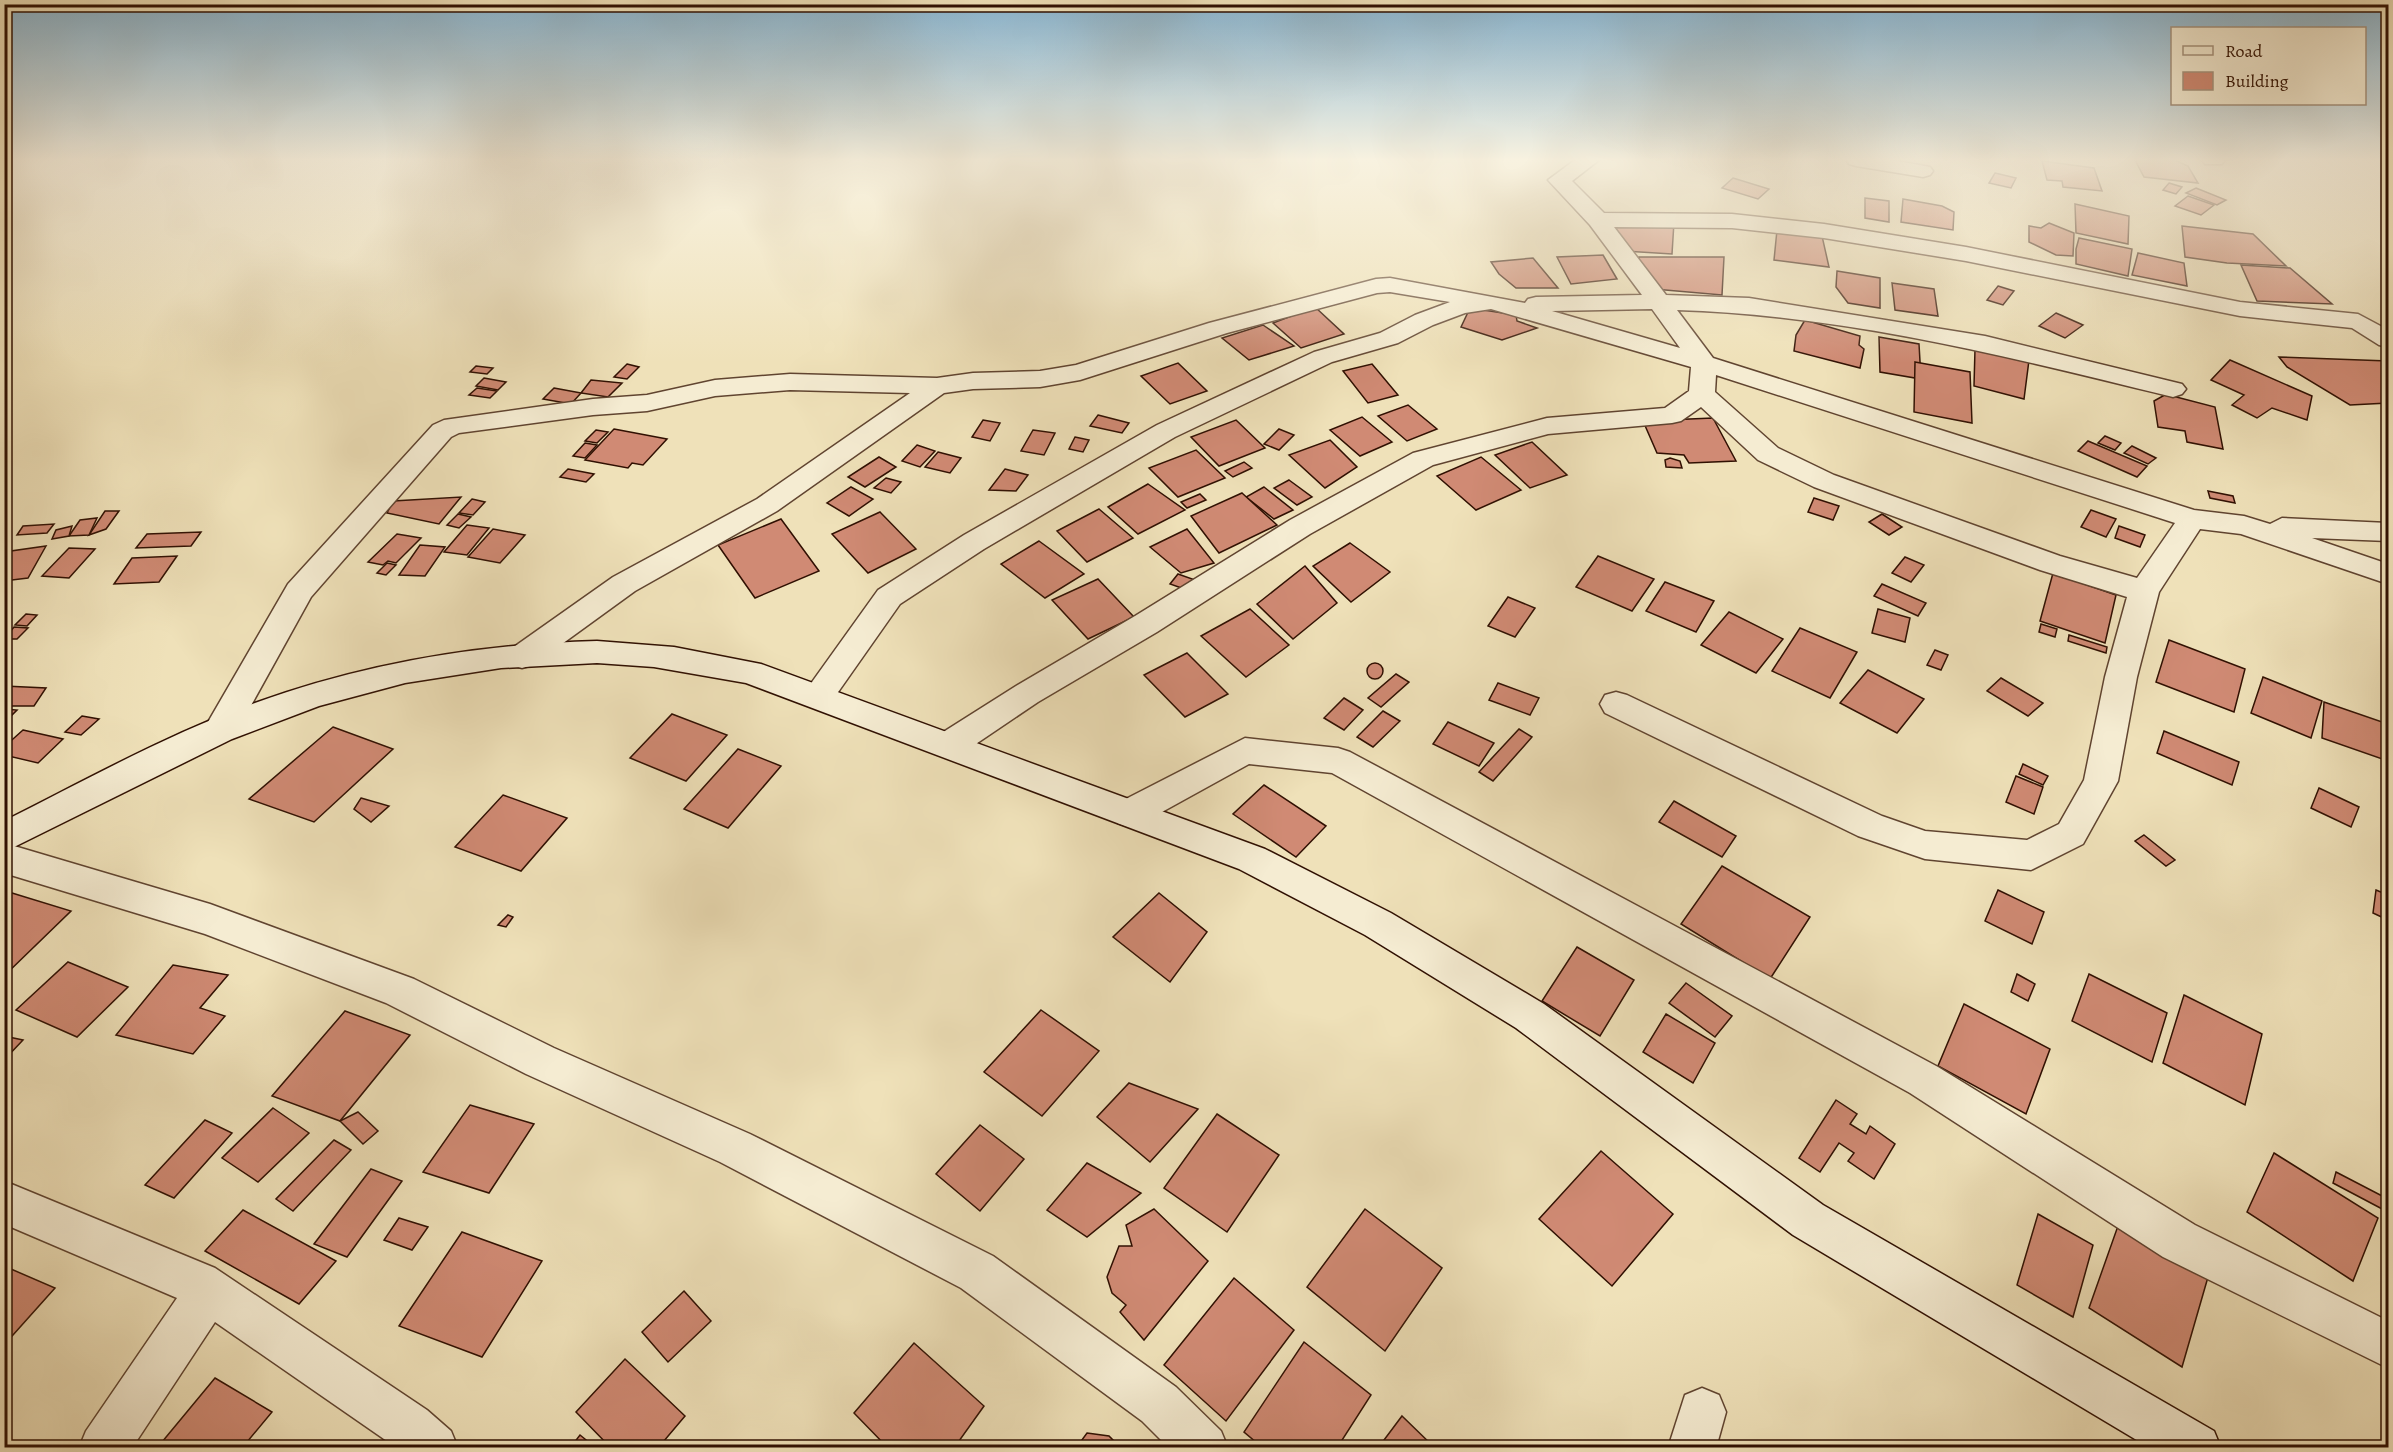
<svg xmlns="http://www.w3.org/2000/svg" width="2393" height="1452" font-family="Alegreya,serif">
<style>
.building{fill:#d08a74;stroke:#301002;stroke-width:1.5}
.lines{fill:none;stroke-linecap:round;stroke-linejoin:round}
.street-casing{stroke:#604430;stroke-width:3}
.secondary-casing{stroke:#301002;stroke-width:3}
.street{fill:#f5ecd2;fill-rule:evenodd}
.secondary{fill:#f5ecd2;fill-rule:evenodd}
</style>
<rect width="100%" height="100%" fill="#efe1b9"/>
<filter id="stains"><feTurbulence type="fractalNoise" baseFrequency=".00333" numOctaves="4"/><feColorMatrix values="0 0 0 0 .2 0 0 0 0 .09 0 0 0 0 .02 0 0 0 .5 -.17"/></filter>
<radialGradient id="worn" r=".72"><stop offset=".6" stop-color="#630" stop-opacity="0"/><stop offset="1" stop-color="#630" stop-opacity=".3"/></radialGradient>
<g class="building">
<polygon points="2135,160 2175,160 2188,166 2198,183 2144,177"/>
<polygon points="2042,161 2094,168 2102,191 2063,187 2062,181 2047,180"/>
<polygon points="1995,173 2016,178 2011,188 1989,183"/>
<polygon points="1733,178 1769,189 1758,199 1722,188"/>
<polygon points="2169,183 2182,187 2176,194 2163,190"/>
<polygon points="2196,188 2226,200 2217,205 2186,193"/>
<polygon points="2188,196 2214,205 2201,215 2175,206"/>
<polygon points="1865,198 1889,201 1889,222 1865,218"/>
<polygon points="1903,199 1942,206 1954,212 1953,230 1901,222"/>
<polygon points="2075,204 2129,216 2128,244 2076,233"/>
<polygon points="1674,222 1672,254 1624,251 1607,224"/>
<polygon points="2049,223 2074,233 2073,256 2056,255 2029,242 2029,226 2041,228"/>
<polygon points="2182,226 2253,234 2286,266 2227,263 2185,257"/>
<polygon points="1777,230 1822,236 1829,267 1774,260"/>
<polygon points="2079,238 2132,249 2128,276 2076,264 2076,249"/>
<polygon points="2138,253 2184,263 2187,286 2132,275"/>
<polygon points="1603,255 1617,279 1571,284 1557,257"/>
<polygon points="1639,257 1724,257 1722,295 1654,289 1640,274"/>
<polygon points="1533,258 1558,288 1516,288 1499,274 1491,262"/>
<polygon points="2241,265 2290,268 2332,304 2257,301"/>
<polygon points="1837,271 1880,278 1880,308 1848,303 1836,287"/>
<polygon points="1892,283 1934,289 1938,316 1895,310"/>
<polygon points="1998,286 2014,291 2003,305 1987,300"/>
<polygon points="1315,307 1344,334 1301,348 1273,323"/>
<polygon points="1470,308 1516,315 1517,321 1537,328 1502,340 1461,327"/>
<polygon points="2056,313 2083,325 2065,338 2039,326"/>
<polygon points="1805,320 1860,336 1859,345 1864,349 1860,368 1794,351 1796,335"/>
<polygon points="1263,325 1294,346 1249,360 1222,338"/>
<polygon points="1879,337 1919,344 1921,379 1880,372"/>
<polygon points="1975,349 2029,360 2024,399 1974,386"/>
<polygon points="2279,357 2388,361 2388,403 2350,405 2287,367"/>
<polygon points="2230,360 2312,396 2307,420 2272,408 2257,418 2232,405 2244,395 2211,380"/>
<polygon points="1915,362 1970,372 1972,423 1914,412"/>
<polygon points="1178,363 1207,391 1170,404 1141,376"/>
<polygon points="627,364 639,367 627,379 614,377"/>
<polygon points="1372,364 1398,395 1368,403 1343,371"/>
<polygon points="476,366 493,368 487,374 470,372"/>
<polygon points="484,378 506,382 498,390 476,386"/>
<polygon points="591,380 622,383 608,397 581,393"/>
<polygon points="477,388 497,391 490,398 469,395"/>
<polygon points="554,388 581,393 571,404 543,399"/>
<polygon points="2161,393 2215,407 2223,449 2187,442 2185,431 2158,427 2154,401 2163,396"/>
<polygon points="1408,405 1437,429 1407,441 1378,416"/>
<polygon points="1098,415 1129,423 1122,433 1090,426"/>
<polygon points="1362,417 1392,442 1360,456 1330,430"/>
<polygon points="1713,418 1736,461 1689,463 1684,455 1657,453 1643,421"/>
<polygon points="983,420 1000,423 990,441 972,437"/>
<polygon points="1236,420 1265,448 1219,466 1191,437"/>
<polygon points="614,429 667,439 643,465 632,463 628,468 585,460"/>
<polygon points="1279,429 1294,435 1279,450 1264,444"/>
<polygon points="596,430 608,432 597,443 585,441"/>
<polygon points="1033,430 1055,433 1044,455 1021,451"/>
<polygon points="2105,436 2121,443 2115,450 2098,443"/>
<polygon points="1075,437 1089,440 1083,452 1069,449"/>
<polygon points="1330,440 1357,467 1325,488 1289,455"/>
<polygon points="2088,441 2147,466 2137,477 2078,451"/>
<polygon points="1532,442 1567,475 1530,488 1495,455"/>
<polygon points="585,443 597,445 585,458 573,456"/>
<polygon points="917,445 935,451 920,467 902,461"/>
<polygon points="2132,446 2156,458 2148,464 2124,453"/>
<polygon points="1196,450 1225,478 1178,497 1149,468"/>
<polygon points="938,452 961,458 950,473 925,467"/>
<polygon points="879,457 896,467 865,487 848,477"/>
<polygon points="1481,457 1521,490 1476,510 1437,476"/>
<polygon points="1670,458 1680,461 1682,468 1666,467 1665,460"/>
<polygon points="1244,462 1252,468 1233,477 1225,471"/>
<polygon points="568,469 594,474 586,482 560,477"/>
<polygon points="1005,469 1028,475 1016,491 989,490"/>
<polygon points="886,478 901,482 891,493 874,488"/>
<polygon points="1289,480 1312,497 1297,505 1274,488"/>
<polygon points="1148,484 1185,510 1138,534 1108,507"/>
<polygon points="851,487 873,499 849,516 827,503"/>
<polygon points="1264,487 1293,510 1274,519 1246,497"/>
<polygon points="2208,491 2233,496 2235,503 2210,498"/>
<polygon points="1242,493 1277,525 1219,553 1191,516"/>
<polygon points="1200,494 1206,500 1187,508 1181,502"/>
<polygon points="461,497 439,524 387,513 393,501"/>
<polygon points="1814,498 1839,506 1833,520 1808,512"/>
<polygon points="472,499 485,502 473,515 459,513"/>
<polygon points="1099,509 1133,538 1087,562 1057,531"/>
<polygon points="2091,510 2116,519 2106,537 2081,527"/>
<polygon points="105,511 119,511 106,529 89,535"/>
<polygon points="880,512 916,549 868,573 832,534"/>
<polygon points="458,514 471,517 459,528 447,525"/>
<polygon points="1882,514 1902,527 1889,535 1869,522"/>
<polygon points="97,518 89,535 69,536 80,520"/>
<polygon points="781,519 819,571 755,598 718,545"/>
<polygon points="54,524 47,533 17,535 23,526"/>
<polygon points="467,525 489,528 467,555 444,552"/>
<polygon points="72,526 69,536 52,539 56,530"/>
<polygon points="2119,526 2145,535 2140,547 2115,538"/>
<polygon points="493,529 525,535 500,563 468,557"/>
<polygon points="1187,529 1214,563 1181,573 1150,547"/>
<polygon points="201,532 191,546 136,548 147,534"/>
<polygon points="397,534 421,538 396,563 388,561 383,565 368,562"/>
<polygon points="1039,541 1084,574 1045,598 1001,564"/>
<polygon points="1350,543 1390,572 1351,602 1313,566"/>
<polygon points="420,545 445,547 425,576 399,575"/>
<polygon points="46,546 28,578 4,581 4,552"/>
<polygon points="69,548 95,549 69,578 42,576"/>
<polygon points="177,556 159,582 114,584 132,558"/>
<polygon points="1598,556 1654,579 1632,611 1576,587"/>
<polygon points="1905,557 1924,565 1911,582 1892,573"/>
<polygon points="387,563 396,565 386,575 377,573"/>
<polygon points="1305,566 1337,603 1293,639 1257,604"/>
<polygon points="2053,573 2116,595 2105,643 2040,621"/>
<polygon points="1178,574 1198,581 1190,591 1170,584"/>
<polygon points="1098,579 1134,617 1088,639 1052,600"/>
<polygon points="1665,582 1714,601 1696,632 1646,611"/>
<polygon points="1882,584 1926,603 1918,616 1874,596"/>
<polygon points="1508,597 1535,608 1515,637 1488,626"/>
<polygon points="1250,609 1289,645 1246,677 1201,636"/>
<polygon points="1878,609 1910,618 1905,642 1872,633"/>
<polygon points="1729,612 1783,639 1756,673 1701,645"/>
<polygon points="26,614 37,615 27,626 15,625"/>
<polygon points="2041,624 2057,629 2055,637 2039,632"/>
<polygon points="14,627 28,628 17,639 4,639"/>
<polygon points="1800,628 1857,652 1830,698 1772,671"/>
<polygon points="2069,635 2107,647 2106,653 2068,641"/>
<polygon points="2169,640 2245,669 2234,712 2156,682"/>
<polygon points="1935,650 1948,655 1941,670 1927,665"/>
<polygon points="1187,653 1228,694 1185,717 1144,675"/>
<circle cx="1375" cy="671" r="8"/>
<polygon points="1868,670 1924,699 1897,733 1840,703"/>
<polygon points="1396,674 1409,682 1381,707 1368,698"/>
<polygon points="2263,677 2322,701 2311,738 2251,713"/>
<polygon points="2001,678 2043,703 2028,716 1987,691"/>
<polygon points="1498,683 1539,698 1530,715 1489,700"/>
<polygon points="4,686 46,688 34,706 4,706"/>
<polygon points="1344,698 1363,710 1344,730 1324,718"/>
<polygon points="2324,702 2388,724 2388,761 2322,738"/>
<polygon points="4,709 17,710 4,723"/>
<polygon points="1383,711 1400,721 1373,747 1357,737"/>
<polygon points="672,714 727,735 686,781 630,758"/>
<polygon points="82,716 99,719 81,735 65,732"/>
<polygon points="1448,722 1494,743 1479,766 1433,744"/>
<polygon points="333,727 393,749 314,822 249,799"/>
<polygon points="1519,729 1532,737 1493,781 1479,772"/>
<polygon points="23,730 63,739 38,763 4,755 4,747"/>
<polygon points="2164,731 2239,762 2232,785 2157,753"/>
<polygon points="738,749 781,766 728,828 684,809"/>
<polygon points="2023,764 2048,776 2043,785 2019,774"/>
<polygon points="2016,776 2043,787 2034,814 2006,802"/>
<polygon points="1264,785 1326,826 1296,857 1233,814"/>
<polygon points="2319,788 2359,807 2351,827 2311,808"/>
<polygon points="503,795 567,818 521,871 455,847"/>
<polygon points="361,798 389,806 371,822 354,809"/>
<polygon points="1674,801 1736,836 1722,857 1659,822"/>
<polygon points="2144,835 2175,860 2166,866 2135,841"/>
<polygon points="1722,866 1810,917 1770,979 1681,924"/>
<polygon points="1998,890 2044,912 2032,944 1985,921"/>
<polygon points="2376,890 2388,895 2388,920 2373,913"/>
<polygon points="12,893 71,911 4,976 4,900"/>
<polygon points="1159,893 1207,932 1170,982 1113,937"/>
<polygon points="508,915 513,917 506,927 498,925"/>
<polygon points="1577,947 1634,980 1600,1036 1542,1001"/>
<polygon points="68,962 128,987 77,1037 16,1010"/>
<polygon points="173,965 228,975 200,1008 225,1016 193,1054 116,1035"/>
<polygon points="2017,974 2035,984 2028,1001 2011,992"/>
<polygon points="2089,974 2167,1013 2152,1062 2072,1021"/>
<polygon points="1686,983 1732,1016 1715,1037 1669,1003"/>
<polygon points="2184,995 2262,1034 2245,1105 2163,1063"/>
<polygon points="1964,1004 2050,1049 2026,1114 1938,1066"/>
<polygon points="1041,1010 1099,1051 1042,1116 984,1072"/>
<polygon points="345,1011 410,1035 340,1121 272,1096"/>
<polygon points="1666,1014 1715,1043 1693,1083 1643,1052"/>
<polygon points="4,1036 23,1040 4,1060"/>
<polygon points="1129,1083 1198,1109 1150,1162 1097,1117"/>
<polygon points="1836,1100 1857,1114 1850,1124 1866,1134 1870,1126 1895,1144 1874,1179 1848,1161 1854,1153 1839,1143 1820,1172 1799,1158"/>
<polygon points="470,1105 534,1124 489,1193 423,1172"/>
<polygon points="273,1108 309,1133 258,1182 222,1158"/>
<polygon points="358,1112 378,1131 363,1144 340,1121"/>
<polygon points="1217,1114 1279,1155 1227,1232 1164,1188"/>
<polygon points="205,1120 232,1133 174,1198 145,1185"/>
<polygon points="980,1125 1024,1159 980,1211 936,1174"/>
<polygon points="334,1140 351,1150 293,1211 276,1199"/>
<polygon points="1601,1151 1673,1214 1612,1286 1539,1219"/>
<polygon points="2274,1153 2378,1218 2353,1281 2247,1212"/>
<polygon points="1087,1163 1141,1193 1087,1237 1047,1210"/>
<polygon points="371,1169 402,1181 347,1257 314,1244"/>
<polygon points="2336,1172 2388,1199 2388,1237 2383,1234 2386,1211 2333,1183"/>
<polygon points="1154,1209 1208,1261 1144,1340 1120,1312 1126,1305 1112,1293 1107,1277 1119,1246 1132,1246 1126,1225"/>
<polygon points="1365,1209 1442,1268 1385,1351 1307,1287"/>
<polygon points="243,1210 336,1261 299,1304 205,1251"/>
<polygon points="2038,1214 2093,1245 2073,1317 2017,1285"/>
<polygon points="399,1218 428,1227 412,1250 384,1240"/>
<polygon points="2119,1223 2208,1277 2182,1367 2089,1308"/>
<polygon points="462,1232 542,1261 482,1357 399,1326"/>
<polygon points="4,1266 55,1288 4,1345"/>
<polygon points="1234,1278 1294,1330 1226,1421 1164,1365"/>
<polygon points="684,1291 711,1321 668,1362 642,1332"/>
<polygon points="1304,1342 1371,1395 1337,1448 1263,1448 1244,1432"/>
<polygon points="914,1343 984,1406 954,1448 888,1448 854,1413"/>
<polygon points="625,1359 685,1416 658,1448 611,1448 576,1412"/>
<polygon points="215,1378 272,1412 242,1448 157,1448"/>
<polygon points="1402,1416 1435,1448 1378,1448"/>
<polygon points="1087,1433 1109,1436 1121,1448 1076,1448"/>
<polygon points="580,1435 596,1448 570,1448"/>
</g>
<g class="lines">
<g class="street-casing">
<g id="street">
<path d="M1575,160H1599L1572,181L1604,213L1732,214L1824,224L1966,247L2240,302L2358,314L2388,330V347L2379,345L2352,328L2240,316L1966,261L1824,238L1732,228L1614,227L1666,295L1749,298L1985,336L2182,384L2186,389L2182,394L2173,397C2010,357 1845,315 1677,310L1713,358L2194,510L2244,516L2270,524L2282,518L2388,523V541L2312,538L2388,564V584L2241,534L2200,529L2159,592L2137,677L2118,781L2083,844L2031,870L1925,859L1858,836L1605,713L1600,704L1605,695L1616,692L1627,695L1882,816L1925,831L2027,840L2059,824L2084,780L2105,677L2127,597L2040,570L1814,487L1758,460L1701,407L1681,421L1672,423L1548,434L1433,465L1310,534L1157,632L1038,702L961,754L949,758L937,754L932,745L937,736L1016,686L1135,616L1290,520L1413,453L1547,418L1665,408L1689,391L1691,367L1491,309L1465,313L1433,325L1398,343L1332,362L1175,437L984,549L900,604L829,705L818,709L807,705L802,697L807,689L878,590L964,535L1157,425L1314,352L1380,333L1415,315L1450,302L1390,292L1377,293L1227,333L1080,380L1040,387L973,389L944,393L777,511L635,591L533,665L522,668L511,665L506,657L511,649L613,577L757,499L910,393L790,390L715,396L647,411L593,415L459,433L451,437L311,597L233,738L221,742L209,738L204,729L288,584L433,425L444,420L593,399L647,395L715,380L790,374L937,378L973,373L1040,371L1076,365L1209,323L1376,279L1390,278L1525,303L1528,299L1536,297L1642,295L1590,225L1548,180ZM1652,309L1680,348L1552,311ZM1716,375L2175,523L2137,578L2060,556L1834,475L1778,448L1715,392Z"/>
<polygon points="1846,160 1892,160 1930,167 1933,171 1930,175 1923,177 1856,166 1849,164"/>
<polygon points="2202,160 2225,160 2222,164 2205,164"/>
<polygon points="1245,738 1338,748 1350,752 1938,1067 2195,1225 2388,1321 2388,1368 2163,1257 1910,1093 1332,773 1249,764 1142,823 1130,827 1118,823 1113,813 1118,803"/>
<polygon points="4,843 210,904 414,979 554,1048 750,1134 993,1256 1176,1387 1221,1431 1228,1448 1169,1448 1142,1421 961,1288 720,1162 526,1074 386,1003 205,934 4,873"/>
<polygon points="4,1181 215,1268 427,1410 451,1431 458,1448 397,1448 215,1322 132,1448 79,1448 86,1431 177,1298 4,1224"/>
<polygon points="1702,1388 1719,1395 1726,1412 1716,1448 1668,1448 1685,1395"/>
</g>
</g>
<g class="secondary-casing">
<path id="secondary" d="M597,641L674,647L761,664L1265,849L1391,913L1544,1004L1823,1205L2214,1431L2221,1448H2150L1793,1235L1516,1028L1365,935L1239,869L746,683L654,667L597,663L501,668L405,683L319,706L232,739L4,852V821C86,780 168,734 255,703C366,663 479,644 597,641Z"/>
</g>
<use href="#street" class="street"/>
<use href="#secondary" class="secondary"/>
</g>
<linearGradient id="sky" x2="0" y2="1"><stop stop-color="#89b7d4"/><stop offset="0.44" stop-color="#f8f2e0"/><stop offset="1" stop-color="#f8f2e0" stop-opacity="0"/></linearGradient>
<rect width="2393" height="363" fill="url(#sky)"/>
<rect width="2393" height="1452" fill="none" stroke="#efe1b9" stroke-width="24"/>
<rect x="6" y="6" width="2381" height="1440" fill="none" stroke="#301002" stroke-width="3"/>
<rect x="12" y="12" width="2369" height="1428" fill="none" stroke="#301002" stroke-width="1.5"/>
<rect x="2171" y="27" width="195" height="78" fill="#f5ecd2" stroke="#a6947f" stroke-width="1.5"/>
<rect x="2183" y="46" width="30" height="9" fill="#f5ecd2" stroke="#a6947f" stroke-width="1.5"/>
<text x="2225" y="57" font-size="18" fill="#301002">Road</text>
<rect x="2183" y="72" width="30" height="18" fill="#d08a74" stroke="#a6947f" stroke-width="1.5"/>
<text x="2225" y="87" font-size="18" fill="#301002">Building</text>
<rect width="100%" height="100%" filter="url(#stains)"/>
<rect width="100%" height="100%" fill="url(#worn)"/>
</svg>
